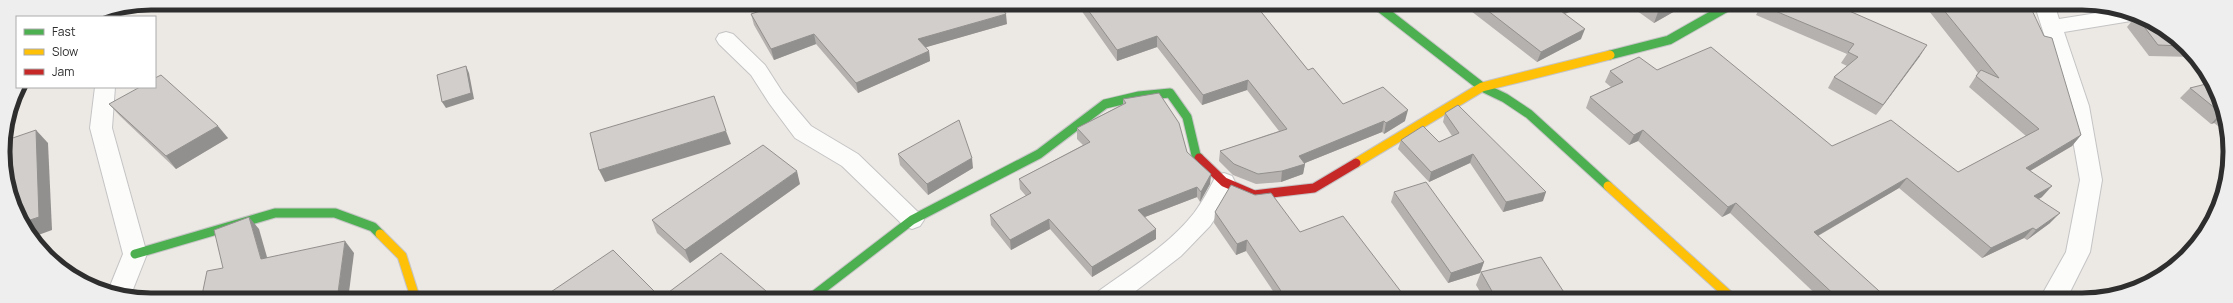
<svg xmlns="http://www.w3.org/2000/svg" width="2233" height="303" font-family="Manrope,sans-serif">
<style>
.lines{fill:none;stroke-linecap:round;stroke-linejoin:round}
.street-casing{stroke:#c5c4c5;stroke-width:2}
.fast-casing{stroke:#c5c4c5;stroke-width:11}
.slow-casing{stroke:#c5c4c5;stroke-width:11}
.jam-casing{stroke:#c5c4c5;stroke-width:11}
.street{fill:#fcfcfb;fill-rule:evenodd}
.fast{stroke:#4caf50;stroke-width:9}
.slow{stroke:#ffc107;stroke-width:9}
.jam{stroke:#c62828;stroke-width:9}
.wall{fill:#b4b1af}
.shaded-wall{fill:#92908e}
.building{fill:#d1cecb;stroke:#92908e}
.rim{fill:none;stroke:#2e2e2e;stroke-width:5}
</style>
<rect width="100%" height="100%" fill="#ece8e4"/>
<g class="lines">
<g class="street-casing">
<g id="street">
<polygon points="2034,3 2054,3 2059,19 2116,10 2139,16 2131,21 2064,32 2089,106 2102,180 2090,252 2066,300 2039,300 2066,252 2080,180 2067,106"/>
<polygon points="115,10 117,17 97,17 96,14"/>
<polygon points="726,32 733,34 765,65 783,93 811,126 858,154 920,214 924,220 920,226 912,229 904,226 842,166 795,138 769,103 751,75 719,44 716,39 719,34"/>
<polygon points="95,87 115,87 112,128 147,254 130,297 108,291 123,254 90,128"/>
<path d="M1224,173L1232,176L1235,182L1222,208L1210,226L1181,256L1124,300H1093L1096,293C1130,268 1168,246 1194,213C1203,201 1209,189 1216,176Z"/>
</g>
</g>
<g class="fast-casing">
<g id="fast">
<polyline points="1374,3 1482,87 1505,98 1529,114 1608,186"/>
<polyline points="1610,55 1669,40 1734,3"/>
<polyline points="135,254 275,213 335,213 373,227 380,234"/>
<polyline points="808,300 912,220 1039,154 1105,104 1139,96 1170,93 1187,117 1196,155 1199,158"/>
</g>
</g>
<g class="slow-casing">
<g id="slow">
<polyline points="1356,163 1482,87 1610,55"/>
<polyline points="1608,186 1734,300"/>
<polyline points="380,234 402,256 416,300"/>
</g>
</g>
<g class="jam-casing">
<polyline id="jam" points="1199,158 1224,182 1254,195 1314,188 1356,163"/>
</g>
<use href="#street" class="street"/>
<use href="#fast" class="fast"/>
<use href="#slow" class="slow"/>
<use href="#jam" class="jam"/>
</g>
<g class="wall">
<polygon points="1076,3 1254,3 1308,70 1343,104 1405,121 1384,134 1382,132 1305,163 1303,174 1281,182 1256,184 1233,175 1219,161 1220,151 1279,131 1247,90 1202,105 1157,47 1117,61"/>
<polygon points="1473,3 1592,3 1565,14 1581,39 1537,62 1471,11"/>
<polygon points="1626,3 1689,3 1654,23"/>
<polygon points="1926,3 2004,3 2081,135 2072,146 2030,171 2042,197 2039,199 2050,223 2027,240 2024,238 1982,258 1899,188 1818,236 1889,300 1822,300 1730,213 1722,217 1638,141 1629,145 1586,108 1590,97 1611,87 1605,82 1610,71 1657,70 1832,146 1958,172 2026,136 1969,87 1978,73 1925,6"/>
<polygon points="1761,5 1920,56 1876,115 1828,88 1834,77 1847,66 1841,63 1847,54 1756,15"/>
<polygon points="751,14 1007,24 926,47 929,51 930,61 858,93 816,44 774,60 754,25"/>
<polygon points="2136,16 2147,18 2193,54 2195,57 2149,56 2127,27"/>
<polygon points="2190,88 2222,104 2226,132 2214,123 2211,124 2180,98"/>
<polygon points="1123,99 1187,152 1211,174 1210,184 1200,202 1197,197 1145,217 1156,239 1092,277 1050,229 1011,250 991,225 990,215 1026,196 1020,189 1019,179 1083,145 1077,139 1077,128 1123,104"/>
<polygon points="109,104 228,138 176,169 120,116"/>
<polygon points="1445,113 1543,201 1503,212 1470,163 1429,182 1398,149 1401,140 1439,142 1452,136 1443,122"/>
<polygon points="898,154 973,168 928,195 900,165"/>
<polygon points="800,184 690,263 657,233 652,220"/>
<polygon points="1394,192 1484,262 1480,273 1448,283 1391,202"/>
<polygon points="1215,212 1300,232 1402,293 1400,300 1279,300 1246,251 1236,255 1214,223"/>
<polygon points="1481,272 1569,300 1485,300 1476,285"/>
</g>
<g class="shaded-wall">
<polygon points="1569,3 1592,3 1553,18 1557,8"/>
<polygon points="1675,3 1689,3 1654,23 1658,12"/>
<polygon points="1006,14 1007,24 920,49 918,39"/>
<polygon points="1585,29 1581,39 1537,62 1541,52"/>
<polygon points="814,34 816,44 774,60 771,49"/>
<polygon points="1157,36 1157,47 1117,61 1117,50"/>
<polygon points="1927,45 1920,56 1876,115 1883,105"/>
<polygon points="929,51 930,61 858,93 856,83"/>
<polygon points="466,66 469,73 474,99 446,108 442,102"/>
<polygon points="1248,80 1247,90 1202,105 1203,95"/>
<polygon points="1408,110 1405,121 1384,134 1386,123"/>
<polygon points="2221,113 2223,113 2223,114 2214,123 2211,124"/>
<polygon points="1384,121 1382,132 1300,165 1305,164 1303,174 1281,182 1282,171 1299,156"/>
<polygon points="8,122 8,156 3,142"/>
<polygon points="218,126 228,138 176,169 166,156"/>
<polygon points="36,130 48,143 52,230 33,237 24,222"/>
<polygon points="1643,130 1638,141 1629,145 1634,135"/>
<polygon points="726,131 731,144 605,182 599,170"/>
<polygon points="2081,135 2072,146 2018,178 2026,168"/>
<polygon points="1473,154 1470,163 1429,182 1431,172"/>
<polygon points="972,158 973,168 928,195 927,184"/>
<polygon points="797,171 800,184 690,263 685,250"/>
<polygon points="1211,174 1210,184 1200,202 1201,192"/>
<polygon points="1907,178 1899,188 1807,242 1814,232"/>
<polygon points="2052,186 2042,197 2025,206 2034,196"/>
<polygon points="1197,187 1197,197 1137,220 1138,210"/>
<polygon points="1546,192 1543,201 1503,212 1506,202"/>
<polygon points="1736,203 1730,213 1722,217 1728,207"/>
<polygon points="2060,213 2050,223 2027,240 2036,230"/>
<polygon points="249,217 259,229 271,271 261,259"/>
<polygon points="1049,219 1050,229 1011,250 1010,240"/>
<polygon points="2033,228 2024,238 1982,258 1991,248"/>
<polygon points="1156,229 1156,239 1092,277 1092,267"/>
<polygon points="1247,240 1246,251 1236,255 1237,244"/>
<polygon points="345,241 354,253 348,300 337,300"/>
<polygon points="1484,262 1480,273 1448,283 1451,273"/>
<polygon points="766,291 769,300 756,300"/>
<polygon points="1402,293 1400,300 1388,300"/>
</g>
<g class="building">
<polygon points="785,3 999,3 1006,14 918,39 929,51 856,83 814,34 771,49 751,14"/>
<polygon points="1083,3 1254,3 1308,70 1313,68 1343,104 1383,87 1408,110 1386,123 1384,121 1299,156 1305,164 1282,171 1258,174 1234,164 1220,151 1287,129 1248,80 1203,95 1157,36 1117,50"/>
<polygon points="1478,3 1569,3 1557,8 1585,29 1541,52"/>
<polygon points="1645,3 1675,3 1658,12"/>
<polygon points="1762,3 1831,3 1927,45 1883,105 1834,77 1858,57 1848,52 1854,44 1761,5"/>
<polygon points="1938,3 2004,3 2030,6 2044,36 2052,38 2081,135 2026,168 2052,186 2034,196 2060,213 2036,230 2033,228 1991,248 1907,178 1814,232 1889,300 1840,300 1736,203 1728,207 1643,130 1634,135 1590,97 1623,82 1610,71 1639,57 1657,70 1711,47 1832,146 1891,120 1958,172 2039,129 1976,76 1981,70 1999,78"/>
<polygon points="2136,16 2147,18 2183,46 2158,45"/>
<polygon points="466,66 471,93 442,102 437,75"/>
<polygon points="161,75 218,126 166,156 109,104 140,87 155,87 155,78"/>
<polygon points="2210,83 2222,104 2223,113 2221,113 2190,88"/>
<polygon points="1159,93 1179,123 1187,152 1211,174 1201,192 1197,187 1138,210 1156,229 1092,267 1049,219 1010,240 990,215 1031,193 1019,179 1090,142 1077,128 1126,103 1123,99"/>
<polygon points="714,96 726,131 599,170 590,133"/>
<polygon points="1458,105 1546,192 1506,202 1473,154 1431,172 1401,140 1423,126 1439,142 1459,133 1445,113"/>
<polygon points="959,120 972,158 927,184 898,154"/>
<polygon points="36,130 39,217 24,222 11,199 3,142 4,141"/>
<polygon points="763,145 797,171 685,250 652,220"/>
<polygon points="1426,182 1484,262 1451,273 1394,192"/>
<polygon points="1231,185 1255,195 1271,193 1300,232 1343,216 1402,293 1388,300 1287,300 1247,240 1237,244 1215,212"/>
<polygon points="249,217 261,259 345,241 337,300 201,300 207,271 223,268 214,230"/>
<polygon points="613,250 661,298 721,253 766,291 756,300 539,300"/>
<polygon points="1541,257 1569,300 1497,300 1481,272"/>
</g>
<path d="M0 0H2233V303H0ZM151 10H2082A141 141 0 0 1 2223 151V152A141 141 0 0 1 2082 293H151A141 141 0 0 1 10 152V151A141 141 0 0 1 151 10Z" fill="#eee" fill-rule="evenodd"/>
<path class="rim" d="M151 10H2082A141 141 0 0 1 2223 151V152A141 141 0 0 1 2082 293H151A141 141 0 0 1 10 152V151A141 141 0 0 1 151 10Z"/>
<rect x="16" y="16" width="140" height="72" fill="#ffffff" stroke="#ababab"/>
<rect x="24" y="29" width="20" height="6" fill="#4caf50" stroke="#ababab"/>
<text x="52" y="36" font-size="12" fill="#2e2e2e">Fast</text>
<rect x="24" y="49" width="20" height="6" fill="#ffc107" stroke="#ababab"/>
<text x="52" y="56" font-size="12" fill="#2e2e2e">Slow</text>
<rect x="24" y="69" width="20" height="6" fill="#c62828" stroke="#ababab"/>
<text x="52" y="76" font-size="12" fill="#2e2e2e">Jam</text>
</svg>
